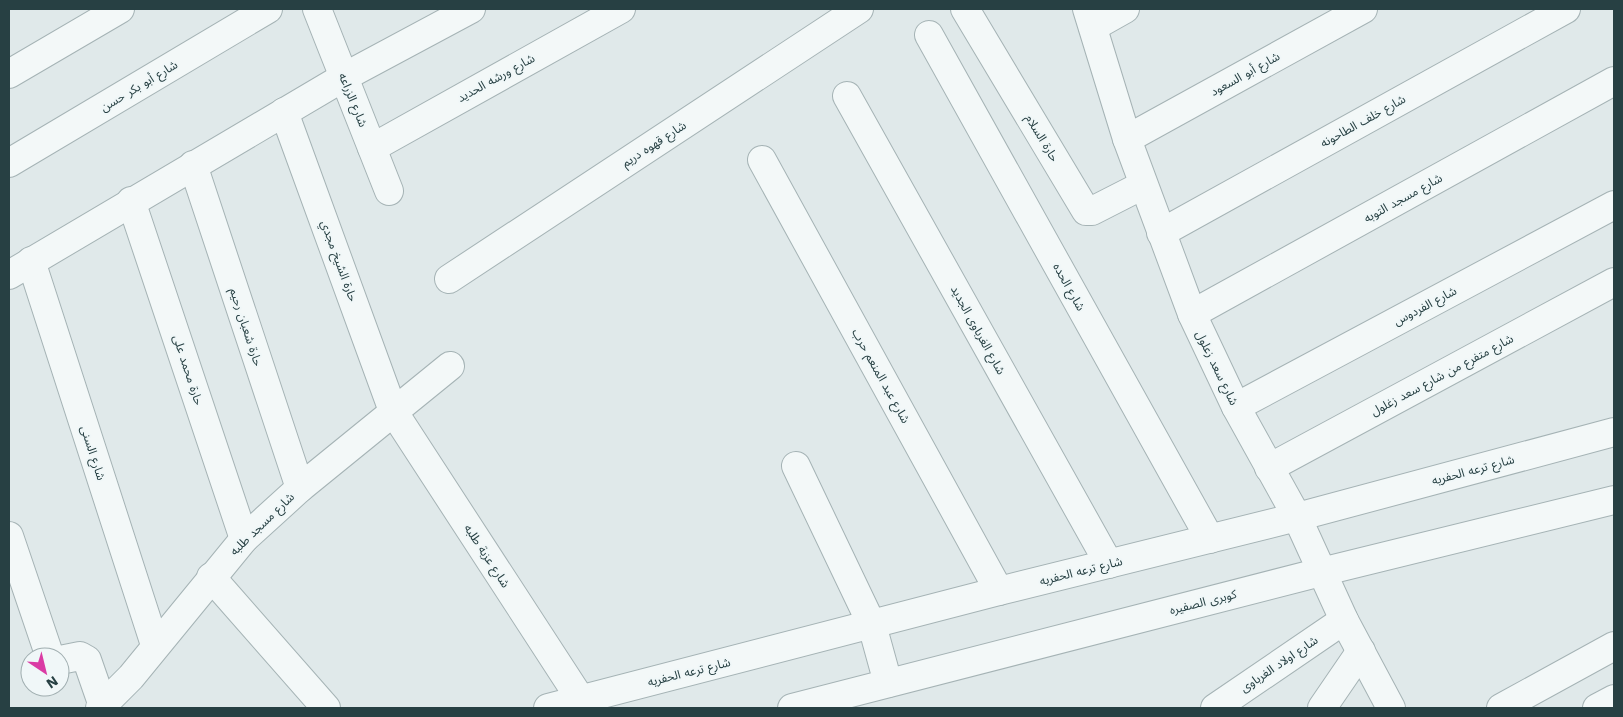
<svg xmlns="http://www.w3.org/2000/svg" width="1623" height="717" font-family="'Work Sans','Noto Sans Arabic',sans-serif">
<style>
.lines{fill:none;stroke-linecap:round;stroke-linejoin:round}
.minor-casing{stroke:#a5b3b5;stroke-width:30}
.minor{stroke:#f3f8f8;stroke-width:28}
.labels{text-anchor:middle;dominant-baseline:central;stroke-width:4;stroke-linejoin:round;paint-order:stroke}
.street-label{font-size:12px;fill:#274043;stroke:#f0f7f8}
</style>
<rect width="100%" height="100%" fill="#e0e9ea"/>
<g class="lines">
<g class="minor-casing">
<g id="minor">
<polyline points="317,9 389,191"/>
<polyline points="965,9 1086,211 1092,211 1143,185"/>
<polyline points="1087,9 1127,139 1192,314 1236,407 1297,517 1344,620 1391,708"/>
<polyline points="1093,27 1125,9"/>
<polyline points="929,35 1210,539"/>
<polyline points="9,74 120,9"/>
<polyline points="847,96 1109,564"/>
<polyline points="284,112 393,411 581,700"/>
<polyline points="1127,139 1363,9"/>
<polyline points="372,148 621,9"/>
<polyline points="762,160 999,591"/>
<polyline points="9,163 268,9"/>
<polyline points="193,165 300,488"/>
<polyline points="131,201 244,539"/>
<polyline points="1161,233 1566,9"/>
<polyline points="31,261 155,645"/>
<polyline points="9,275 344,77 471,9"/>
<polyline points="449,279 859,9"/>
<polyline points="1192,314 1614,81"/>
<polyline points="1236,407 1614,205"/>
<polyline points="796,466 872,625 888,683"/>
<polyline points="1269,468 1614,282"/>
<polyline points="9,536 50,657"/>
<polyline points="211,577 326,708"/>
<polyline points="60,660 80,656 87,660 103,706"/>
<polyline points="100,708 131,677 244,539 300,488 450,366"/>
<polyline points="548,708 999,591 1297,517 1614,432"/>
<polyline points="792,708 1321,572 1614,500"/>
<polyline points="1215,708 1344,620"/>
<polyline points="1322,708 1361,651"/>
<polyline points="1501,708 1614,646"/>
<polyline points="1597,708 1614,699"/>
</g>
</g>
<use href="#minor" class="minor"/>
</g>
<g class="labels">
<g class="street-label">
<text transform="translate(1245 74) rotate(-29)">شارع أبو السعود</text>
<text transform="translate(496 78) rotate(-29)">شارع ورشه الحديد</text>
<text transform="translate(139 86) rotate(-31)">شارع أبو بكر حسن</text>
<text transform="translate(353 100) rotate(68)">شارع الزراعه</text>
<text transform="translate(1363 121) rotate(-29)">شارع خلف الطاحونه</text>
<text transform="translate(1042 138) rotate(59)">حارة السلام</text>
<text transform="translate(654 144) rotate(-33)">شارع قهوه دريم</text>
<text transform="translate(1403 198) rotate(-29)">شارع مسجد التوبه</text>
<text transform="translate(339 261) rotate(70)">حارة الشيخ مجدي</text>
<text transform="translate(1069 287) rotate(61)">شارع الحده</text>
<text transform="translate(1425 306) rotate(-28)">شارع الفردوس</text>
<text transform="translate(246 327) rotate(72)">حارة شعبان رحيم</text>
<text transform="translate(978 330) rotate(61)">شارع الغرباوى الجديد</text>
<text transform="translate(1217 368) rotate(64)">شارع سعد زعلول</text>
<text transform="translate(188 370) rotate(72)">حارة محمد على</text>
<text transform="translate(1442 375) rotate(-28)">شارع متفرع من شارع سعد زغلول</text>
<text transform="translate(881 376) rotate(61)">شارع عبد المنعم حرب</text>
<text transform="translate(93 453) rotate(72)">شارع السنى</text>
<text transform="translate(1473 470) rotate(-15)">شارع ترعه الحفريه</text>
<text transform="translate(262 524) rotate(-44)">شارع مسجد طلبه</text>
<text transform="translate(487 556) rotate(57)">شارع عزبة طلبه</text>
<text transform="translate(1081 571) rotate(-14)">شارع ترعه الحفريه</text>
<text transform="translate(1203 602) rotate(-14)">كوبرى الصفيره</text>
<text transform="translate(1279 664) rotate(-34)">شارع اولاد الغرباوى</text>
<text transform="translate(689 672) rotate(-14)">شارع ترعه الحفريه</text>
</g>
</g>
<rect width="1623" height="717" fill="none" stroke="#274043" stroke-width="20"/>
<g transform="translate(45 672) rotate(145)"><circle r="24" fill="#f0f7f8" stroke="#a0aeb0"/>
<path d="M0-4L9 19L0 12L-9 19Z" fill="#da3ba4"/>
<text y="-8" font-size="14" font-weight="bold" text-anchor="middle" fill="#274043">N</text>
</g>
</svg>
